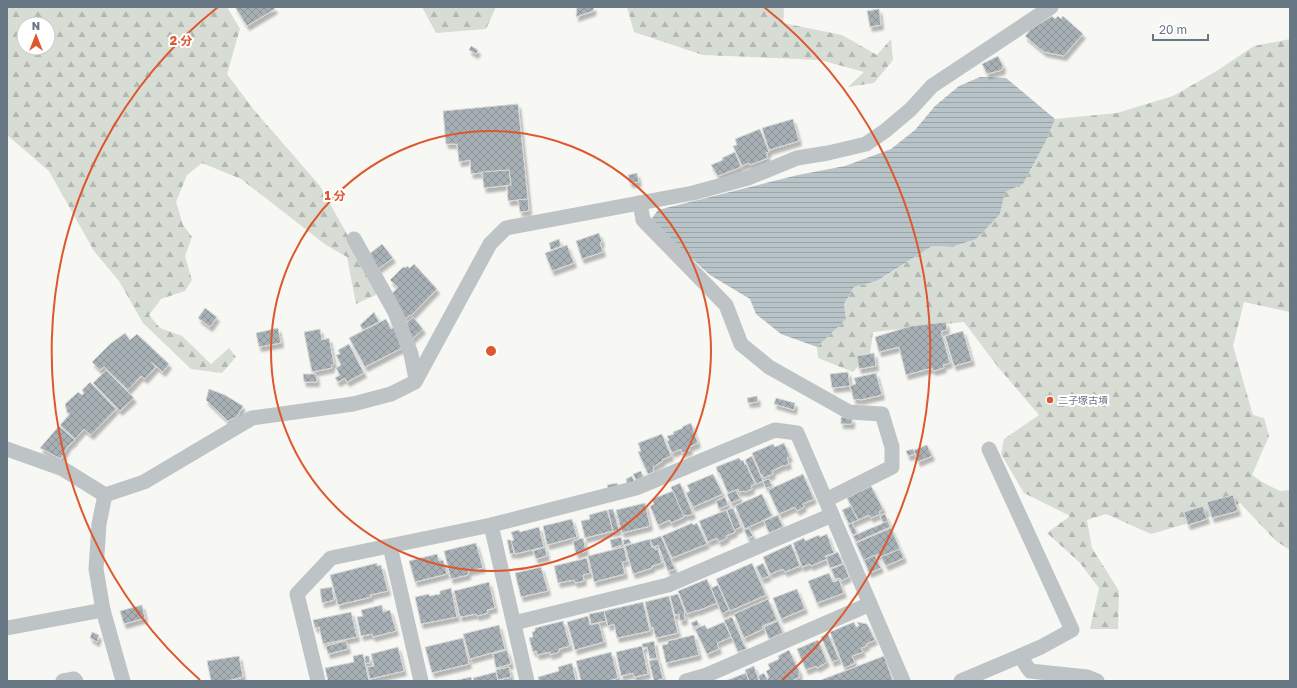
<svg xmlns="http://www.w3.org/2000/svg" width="1297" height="688" font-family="'Golos Text','Noto Sans JP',sans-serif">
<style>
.forest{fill:url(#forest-firs);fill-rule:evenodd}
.water{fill:url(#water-rules)}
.building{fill:url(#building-cross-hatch);stroke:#d9d9d7;filter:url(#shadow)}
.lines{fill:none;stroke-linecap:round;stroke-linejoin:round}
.street{stroke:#bec3c6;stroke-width:15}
.ring{fill:none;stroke:#dd582e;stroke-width:2}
.poi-dot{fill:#dd582e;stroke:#fff;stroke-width:1.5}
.labels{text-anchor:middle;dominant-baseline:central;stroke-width:4;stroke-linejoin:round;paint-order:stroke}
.poi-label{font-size:10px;fill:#677784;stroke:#fff;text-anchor:start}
.centre{fill:#dd582e;stroke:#fff;stroke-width:2}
.ring-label{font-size:12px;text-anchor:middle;font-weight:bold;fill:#dd582e;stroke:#fff;stroke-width:4;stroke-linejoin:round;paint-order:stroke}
</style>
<defs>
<pattern id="forest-firs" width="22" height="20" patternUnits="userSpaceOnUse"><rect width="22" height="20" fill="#d7dcd4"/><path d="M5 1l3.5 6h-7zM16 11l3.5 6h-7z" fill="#b2b7b2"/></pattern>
<pattern id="water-rules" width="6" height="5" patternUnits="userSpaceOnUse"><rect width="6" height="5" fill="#b9c4c9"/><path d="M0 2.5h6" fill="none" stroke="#9aa4a9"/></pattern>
<pattern id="building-cross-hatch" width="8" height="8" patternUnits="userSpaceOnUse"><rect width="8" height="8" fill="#a7b0b5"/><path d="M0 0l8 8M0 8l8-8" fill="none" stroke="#8c9499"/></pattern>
<filter id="shadow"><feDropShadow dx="2.5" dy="4.5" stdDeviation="1" flood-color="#0004"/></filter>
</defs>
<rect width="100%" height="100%" fill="#f7f7f4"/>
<g class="forest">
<path d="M7,7H227L240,29L227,74L254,110L320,186L380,293L356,304L347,257L326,245L241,179L202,163L187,175L176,202L183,225L192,237L185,256L192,280L185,291L161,299L149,315L160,328L182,336L211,364L229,348L236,357L222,373L191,369L143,323L119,281L94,251L49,171L7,135ZM24,24H48V48H24Z"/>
<polygon points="422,7 496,7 486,29 436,33"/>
<polygon points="627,7 784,7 783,23 842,35 877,55 891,39 893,60 874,83 848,87 864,72 820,60 703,55 634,32"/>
<polygon points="1290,39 1290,312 1244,302 1233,346 1253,415 1264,418 1269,436 1252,475 1262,482 1280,491 1290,490 1290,550 1276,541 1240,503 1206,518 1151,534 1106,514 1087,520 1092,548 1119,591 1118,629 1090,629 1099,588 1080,563 1047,533 1070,516 1024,493 1001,454 1004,439 1039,415 998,367 964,322 873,332 870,354 853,372 818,358 817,347 846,319 844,304 854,287 878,281 932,246 951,247 1000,214 1005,192 1023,184 1047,139 1055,119 1117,113 1173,96 1215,72 1254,46"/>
</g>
<polygon class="water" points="980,77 1006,78 1055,119 1047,139 1023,184 1005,192 1000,214 976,239 951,247 932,246 877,281 854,287 844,304 846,319 817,347 781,334 756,314 750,299 710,275 650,221 658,210 798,175 845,166 891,149 915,130 935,106 959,86"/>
<g class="building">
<polygon points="235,7 274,7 275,9 247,26"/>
<polygon points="577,7 594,7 593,11 576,17"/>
<polygon points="879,9 881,25 870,27 867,11"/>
<polygon points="1052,16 1055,19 1058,16 1061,19 1063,16 1083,34 1064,56 1044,52 1025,36 1031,29"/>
<polygon points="471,46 478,50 476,54 469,50"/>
<polygon points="998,56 1003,66 1002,70 987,74 982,64"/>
<polygon points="518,104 528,199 508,201 507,185 511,185 509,170 471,174 470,160 459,162 457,144 446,144 443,111"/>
<polygon points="793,119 799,141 769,150 762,128"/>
<polygon points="760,129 769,152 766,153 768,158 750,165 749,163 742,166 733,146 737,145 735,139"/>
<polygon points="735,152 741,167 718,176 711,165 723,160 722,158"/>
<polygon points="509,170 511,185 484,188 482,172"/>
<polygon points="637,173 639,182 630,183 628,175"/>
<polygon points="528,199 529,211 520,212 518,200"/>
<polygon points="599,233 602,242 600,243 603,252 582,259 576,241"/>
<polygon points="559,239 561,246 551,250 549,243"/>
<polygon points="382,244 393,258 378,269 368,255"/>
<polygon points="567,245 574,263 552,271 545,253"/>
<polygon points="414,264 437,289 411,316 410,315 406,319 390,296 398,287 390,280 403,267 405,268 407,266 410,268"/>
<polygon points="205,308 217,317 210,327 198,318"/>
<polygon points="374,312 379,322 363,330 360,325"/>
<polygon points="413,317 423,329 410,341 405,325"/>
<polygon points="386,319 391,329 396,326 404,347 365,367 349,338"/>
<polygon points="946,322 947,330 941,331 950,363 943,365 944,368 933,371 932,368 906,375 899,347 879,352 875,337 911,326"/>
<polygon points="278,328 281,343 259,347 256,333"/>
<polygon points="320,329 322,340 329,338 334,364 331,365 332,368 312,372 304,332"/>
<polygon points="963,331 972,361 954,366 945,336"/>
<polygon points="125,333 130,340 137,334 169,364 163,372 151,362 156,367 145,379 141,376 128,390 104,367 100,370 92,362 110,344"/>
<polygon points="349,344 364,373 347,382 345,378 338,382 335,378 340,375 336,368 341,365 336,355 340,354 338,350"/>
<polygon points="874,353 876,366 859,369 857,356"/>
<polygon points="106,370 134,398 120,411 93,383"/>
<polygon points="848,372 850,386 832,388 830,374"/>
<polygon points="876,373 882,395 860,400 859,399 854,400 850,386 856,384 854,378"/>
<polygon points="303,374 316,374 317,382 304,382"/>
<polygon points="90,382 116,409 91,435 84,429 75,439 60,425 70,414 67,412 65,404 78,392 82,395 84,393 82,390"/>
<polygon points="209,389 225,395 243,406 237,417 228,421 206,400"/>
<polygon points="757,396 758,402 748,403 747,398"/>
<polygon points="776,398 795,403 794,410 774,404"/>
<polygon points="841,417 852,418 852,424 841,424"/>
<polygon points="691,423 698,443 689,447 690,450 682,453 681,449 672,453 667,441 669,440 667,436 674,434 673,432 683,428 682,427"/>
<polygon points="59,426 75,440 68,446 61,459 40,448"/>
<polygon points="662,434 671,456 662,460 663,461 653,467 654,472 648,474 638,452 641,451 638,443"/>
<polygon points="784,443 790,457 787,458 789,464 785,466 784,465 772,471 773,474 764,478 762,474 761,475 752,453 773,444 775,447"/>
<polygon points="927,445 932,456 918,462 914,450"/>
<polygon points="913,449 915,454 908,456 906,451"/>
<polygon points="752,456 763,481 756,484 745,460"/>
<polygon points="739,458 741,461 743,460 745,465 746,464 755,484 751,486 752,489 745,492 744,491 739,492 738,489 728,493 719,472 718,473 716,467"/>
<polygon points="641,471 643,477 636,480 633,474"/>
<polygon points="713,474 723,494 693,507 686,493 690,491 687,485"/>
<polygon points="803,474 814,499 803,504 804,507 797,511 795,507 779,514 768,490"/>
<polygon points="632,476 634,481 627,484 626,479"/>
<polygon points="769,479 772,486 766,488 763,481"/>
<polygon points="617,483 618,487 608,489 607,485"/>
<polygon points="680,483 693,514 687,516 686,515 683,516 671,487"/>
<polygon points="871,486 883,509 879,512 880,514 871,518 869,515 858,520 847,498"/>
<polygon points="736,490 740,499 731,503 727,494"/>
<polygon points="673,491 684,517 671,523 670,520 658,525 650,506 654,504 652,499"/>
<polygon points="762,494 772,516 745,529 735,506"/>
<polygon points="1233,495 1238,511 1212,518 1207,502"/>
<polygon points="725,497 728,505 719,509 716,501"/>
<polygon points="645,503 650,526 622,533 616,510"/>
<polygon points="851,506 858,520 849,524 842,510"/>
<polygon points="1203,506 1207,519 1188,525 1184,512"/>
<polygon points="733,508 741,527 734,530 727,510"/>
<polygon points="613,509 619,530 613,532 608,510"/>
<polygon points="607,510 613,531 585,538 581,521 590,519 589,515"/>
<polygon points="726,510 735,532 726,536 727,538 719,542 717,538 708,542 699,521"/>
<polygon points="885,514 888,521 883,523 880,516"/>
<polygon points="778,515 783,527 769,533 764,521"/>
<polygon points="572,519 577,537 547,545 543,526"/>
<polygon points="888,521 890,527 856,542 853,536"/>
<polygon points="692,523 693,525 697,523 707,544 672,558 662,536"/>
<polygon points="852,523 857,533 853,535 848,525"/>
<polygon points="539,527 544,547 515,554 511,541 514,540 511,532 519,530 520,532"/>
<polygon points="749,528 753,536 748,538 744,530"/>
<polygon points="891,528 900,549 880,557 879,554 864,561 856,543"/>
<polygon points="827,534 834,553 825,556 827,559 811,566 810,564 802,567 793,543 804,538 805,541 819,535 820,537"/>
<polygon points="661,536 675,569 668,571 658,545 653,547 650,540"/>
<polygon points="621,537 623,545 612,548 610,540"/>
<polygon points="583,538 586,551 576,554 573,541"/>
<polygon points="629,539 631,543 624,545 623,540"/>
<polygon points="650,539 652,548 655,547 655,550 658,549 662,563 652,566 652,568 633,574 625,546"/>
<polygon points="507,540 511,540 514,553 510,554"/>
<polygon points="476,543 483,568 468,571 468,575 451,579 444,551"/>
<polygon points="791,544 800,566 785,572 783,569 770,574 763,557"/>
<polygon points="545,547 547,556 536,559 533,551"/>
<polygon points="624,547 627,561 622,562 625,574 594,582 588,556"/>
<polygon points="900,549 904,558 886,566 881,557"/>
<polygon points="838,552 843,564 830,568 826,557"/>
<polygon points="437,554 439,561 443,560 447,574 415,582 409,561"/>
<polygon points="875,555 881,568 869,573 864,560"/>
<polygon points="587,558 590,573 583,575 584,581 575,583 574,580 558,583 554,566"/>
<polygon points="377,563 377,566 381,565 388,591 370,595 371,597 338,605 330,575"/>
<polygon points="752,563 766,595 730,611 716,579"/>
<polygon points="763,563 769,576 762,579 756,567"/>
<polygon points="844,564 849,577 841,581 840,578 835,579 831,569"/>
<polygon points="541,567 548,591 521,597 515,573"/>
<polygon points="829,573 833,582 839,580 844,593 817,603 808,581"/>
<polygon points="707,579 717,603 697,611 697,610 687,614 678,591"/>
<polygon points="489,582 495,608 487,610 488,613 477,616 476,614 460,617 454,591"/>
<polygon points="718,585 729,610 722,614 711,588"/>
<polygon points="332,587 334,600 322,603 320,589"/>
<polygon points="451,588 457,617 421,624 415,597 429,594 429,596 440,594 440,591"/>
<polygon points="797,589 805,609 781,619 773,598"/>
<polygon points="678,594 685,612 684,612 685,620 680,621 679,614 675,615 670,596"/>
<polygon points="669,596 678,633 656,638 653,627 651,628 645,602"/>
<polygon points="768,599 777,620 762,626 763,629 744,638 734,614"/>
<polygon points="643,602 650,631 617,638 614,624 608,626 604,611"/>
<polygon points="142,605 145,618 124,624 120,611"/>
<polygon points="382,605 383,612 390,610 396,631 373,637 372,634 361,636 357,617 363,616 361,610"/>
<polygon points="604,611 606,621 591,624 589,614"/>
<polygon points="351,612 357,637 323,644 319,627 315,628 313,620"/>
<polygon points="588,616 590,625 599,623 604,642 575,650 567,622"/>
<polygon points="732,617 746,649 738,652 724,620"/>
<polygon points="697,620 699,625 693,627 691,623"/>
<polygon points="563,621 570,646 559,649 559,652 550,655 550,652 537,655 536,651 533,652 529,638 533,637 532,632 535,631 535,628"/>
<polygon points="778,621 783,633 769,639 764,627"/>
<polygon points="724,622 731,637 717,643 719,649 707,654 695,629 705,625 707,629"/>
<polygon points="854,622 856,627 859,626 857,622 867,624 875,640 866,644 867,646 861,648 863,652 852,656 855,663 844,668 830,632"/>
<polygon points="499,625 505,649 470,659 463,634"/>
<polygon points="92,632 99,635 97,642 90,638"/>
<polygon points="828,634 839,659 832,662 821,637"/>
<polygon points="694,635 699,655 666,663 662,645 668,644 668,641"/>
<polygon points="463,638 469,664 432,673 425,647"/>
<polygon points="818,640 827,662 817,668 816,666 806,670 797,649"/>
<polygon points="346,641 348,649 328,654 326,646"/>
<polygon points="654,641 657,658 650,659 647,647 643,648 642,644"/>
<polygon points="642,646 648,674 634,677 633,673 621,676 616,652"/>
<polygon points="398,647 404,671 370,679 367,667 374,666 371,654"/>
<polygon points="507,650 511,664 496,668 493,654"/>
<polygon points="789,650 800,673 798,674 800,677 791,681 768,681 767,679 769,678 766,671 770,669 768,664 779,659 778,656"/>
<polygon points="611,652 618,678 608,681 581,681 576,661"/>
<polygon points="363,654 369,681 328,681 325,668 354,662 353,656"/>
<polygon points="239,656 243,677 227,681 211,681 207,661"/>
<polygon points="365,656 369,656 370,663 365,663"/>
<polygon points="884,656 893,681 822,681 821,680"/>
<polygon points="658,659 663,679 654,681 649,661"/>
<polygon points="572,663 576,681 539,681 538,677 559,671 558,667"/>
<polygon points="754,666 759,681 749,681 745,670"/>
<polygon points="509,667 511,677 498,680 496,670"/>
<polygon points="496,672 498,681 474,681 473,678"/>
<polygon points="746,673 749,681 725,681"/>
<polygon points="764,673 768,681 760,681 758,676"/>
<polygon points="471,677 472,681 453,681"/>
</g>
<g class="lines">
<g class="street">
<polyline points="640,203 643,220 726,305 741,344 769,367 849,412 882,414 892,447 892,467 826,500"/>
<polyline points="354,239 395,312 411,354 416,379"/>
<polyline points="7,449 63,469 105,495 144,482 252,418 353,404 391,394 415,382 490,244 506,228 693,193 748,178 797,158 828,153 866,144 885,131 911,109 932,86 1051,7"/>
<polyline points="105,495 99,524 96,569 103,610 123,681"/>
<polyline points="491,525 527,681"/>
<polyline points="390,546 421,681"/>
<polyline points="514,623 668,585 832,515"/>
<polyline points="7,628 103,610"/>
<polyline points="1020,656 1030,671 1087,677 1097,681"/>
<polyline points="63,681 74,679 76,681"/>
<polyline points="318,681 297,594 331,558 491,525 636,488 775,430 797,433 903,681"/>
<polyline points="686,681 707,675 870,604"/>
<polyline points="961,681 1041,647 1072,630 989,449"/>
</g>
</g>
<g class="ring">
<circle cx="491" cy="351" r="220"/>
<path d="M200 680A439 439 0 0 1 218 7M764 7A439 439 0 0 1 782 680"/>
</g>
<circle class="poi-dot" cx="1050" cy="400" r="4"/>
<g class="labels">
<g class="poi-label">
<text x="1058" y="400">二子塚古墳</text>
</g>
</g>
<circle cx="491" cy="351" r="6" class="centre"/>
<g class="ring-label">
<text x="181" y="45">2 分</text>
<text x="335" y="200">1 分</text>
</g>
<rect width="1297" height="688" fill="none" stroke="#677784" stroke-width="16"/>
<g transform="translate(36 36)"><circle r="19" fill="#ffffff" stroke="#c2c9ce"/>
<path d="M0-3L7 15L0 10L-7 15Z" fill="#dd582e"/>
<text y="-6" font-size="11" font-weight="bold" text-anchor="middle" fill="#677784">N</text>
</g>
<path d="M1153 34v6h55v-6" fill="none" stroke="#677784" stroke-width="2"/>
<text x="1159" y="34" font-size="12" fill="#677784" stroke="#ffffff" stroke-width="3" paint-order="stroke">20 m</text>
</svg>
